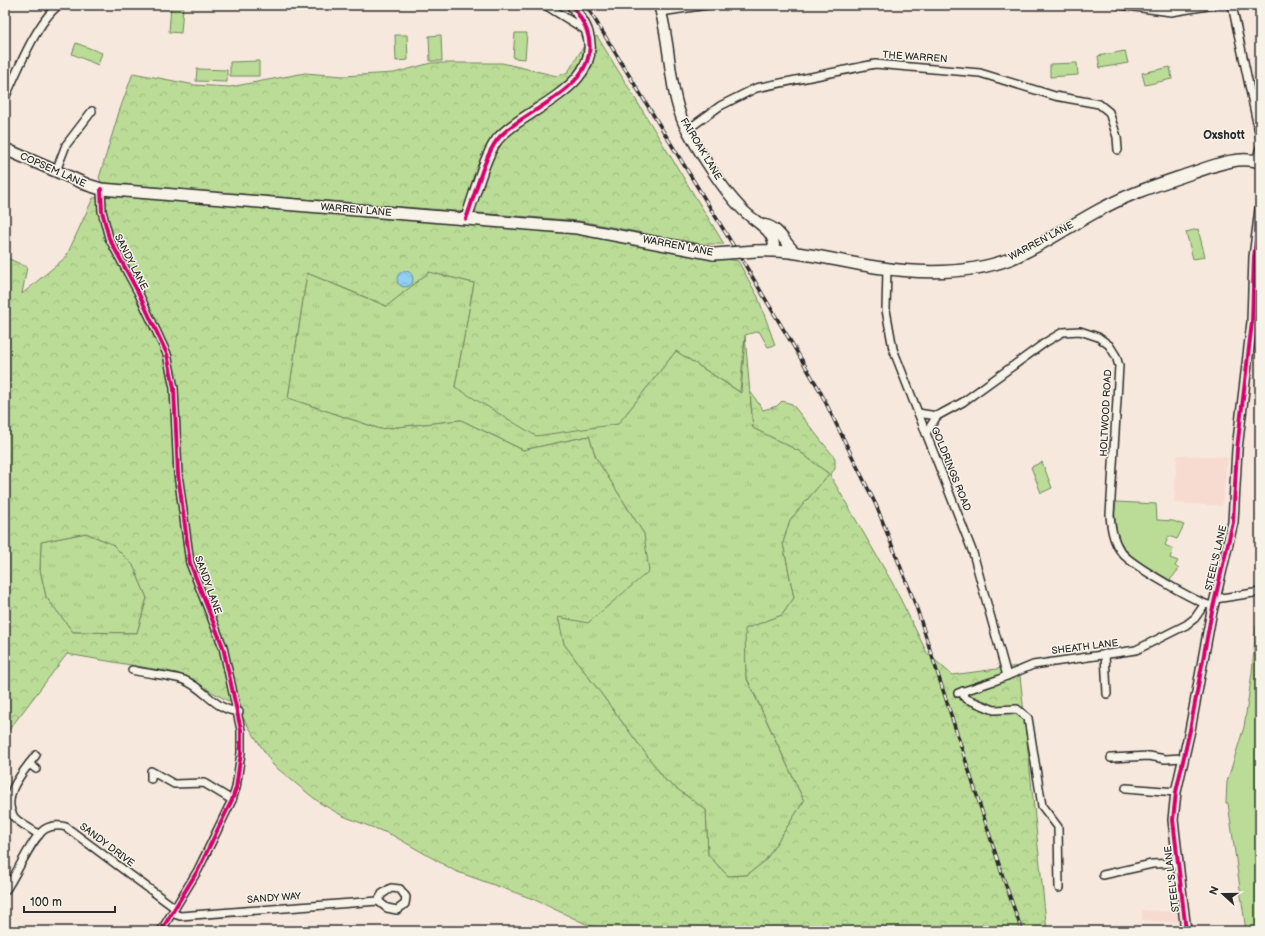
<svg xmlns="http://www.w3.org/2000/svg" width="1265" height="936" font-family="'Balsamiq Sans',sans-serif">
<style>
.built{fill:#f7dbd0}
.grass{fill:url(#grass-tufts);stroke:#728460}
.forest{fill:url(#forest-crowns);stroke:#728460;fill-rule:evenodd}
.park{fill:#badc96;stroke:#728460}
.water{fill:url(#water-waves);stroke:#698ea3}
.lines{fill:none;stroke-linecap:round;stroke-linejoin:round}
.minor-casing{stroke:#2b2b2b;stroke-width:10}
.tertiary-casing{stroke:#2b2b2b;stroke-width:12}
.secondary-casing{stroke:#2b2b2b;stroke-width:13}
.primary-casing{stroke:#2b2b2b;stroke-width:14}
.minor{stroke:#f7f3e8;stroke-width:7}
.tertiary{stroke:#f7f3e8;stroke-width:9}
.secondary{stroke:#f7f3e8;stroke-width:10}
.primary{stroke:#f7f3e8;stroke-width:11}
.rail-casing{stroke:#2b2b2b;stroke-width:3.5}
.rail{stroke:#f7f3e8;stroke-width:2;stroke-dasharray:6;stroke-linecap:butt}
.primary-bridge-casing{stroke:#2b2b2b;stroke-width:14;stroke-linecap:butt}
.primary-bridge{stroke:#f7f3e8;stroke-width:11}
.cycleway-casing{stroke:#f7f3e8;stroke-width:6}
.cycleway{stroke:#d6006c;stroke-width:4}
.labels{text-anchor:middle;dominant-baseline:central;stroke-width:3;stroke-linejoin:round;paint-order:stroke}
.street-label{font-size:10px;fill:#2b2b2b;stroke:#f7f3e8}
.quarter-label{font-size:12px;font-weight:bold;fill:#2b2b2b;stroke:#f7f3e8}
</style>
<defs>
<pattern id="grass-tufts" width="24" height="20" patternUnits="userSpaceOnUse"><rect width="24" height="20" fill="#badc96"/><path d="M3 7l-1-3M5 7V3M7 7l1-3M15 17l-1-3M17 17v-4M19 17l1-3" fill="none" stroke="#a0bd81"/></pattern>
<pattern id="forest-crowns" width="20" height="18" patternUnits="userSpaceOnUse"><rect width="20" height="18" fill="#badc96"/><path d="M2 6a3 3 0 1 1 6 0M12 15a3 3 0 1 1 6 0" fill="none" stroke="#a0bd81"/></pattern>
<pattern id="water-waves" width="16" height="10" patternUnits="userSpaceOnUse"><rect width="16" height="10" fill="#92d0f3"/><path d="M0 5q4-4 8 0t8 0" fill="none" stroke="#7eb3d0"/></pattern>
</defs>
<rect width="100%" height="100%" fill="#f7e8dd"/>
<filter id="ink" filterUnits="userSpaceOnUse"><feTurbulence type="fractalNoise" baseFrequency=".025" numOctaves="2"/><feDisplacementMap in="SourceGraphic" scale="8" xChannelSelector="R" yChannelSelector="G"/><feConvolveMatrix kernelMatrix="1 2 1 2 8 2 1 2 1" color-interpolation-filters="sRGB"/></filter>
<g filter="url(#ink)">
<g class="built">
<polygon points="1177,455 1228,457 1222,506 1174,503"/>
<polygon points="1142,910 1178,912 1180,923 1142,920"/>
</g>
<g class="grass">
<polygon points="429,272 474,283 455,387 618,424 676,351 741,393 745,336 753,428 799,451 829,474 790,520 783,543 794,598 782,615 746,629 746,677 804,801 765,861 747,875 728,876 708,855 706,810 666,781 564,644 558,617 644,534 596,458 589,436 523,450 461,420 380,429 288,398 307,273 386,306"/>
<polygon points="86,533 112,544 133,565 147,598 137,633 73,632 46,597 40,570 41,542"/>
</g>
<g class="forest">
<polygon points="597,36 724,244 701,244 580,221 102,183 99,178 119,112 133,73 195,85 230,87 305,73 343,76 394,73 431,63 502,63 557,76 568,72 587,41"/>
<path d="M117,196L576,234L738,261L758,297L775,345L768,347L759,331L745,335L740,392L676,351L618,424L536,436L455,387L474,283L429,272L387,306L307,273L288,398L380,429L461,420L523,450L589,436L596,458L644,534L649,571L588,623L558,617L564,644L666,781L706,810L708,855L728,876L747,875L765,861L804,801L746,676L745,629L782,615L794,598L783,543L790,520L829,474L799,451L753,428L750,391L763,410L777,406L782,401L792,404L835,458V469L830,475L893,584L927,653L952,675L1019,666L1047,931H609L588,925L533,899L455,871L392,835L343,816L320,803L273,765L234,704L177,673L67,654L5,735V257L27,267L22,294L66,257L93,198ZM86,533L112,544L133,565L147,598L137,633L73,632L46,597L40,570L41,542Z"/>
</g>
<g class="park">
<polygon points="171,6 183,7 181,33 169,32"/>
<polygon points="515,33 527,33 525,59 513,58"/>
<polygon points="395,35 407,35 408,60 396,61"/>
<polygon points="441,35 442,61 430,61 429,36"/>
<polygon points="76,43 102,53 98,65 72,54"/>
<polygon points="1125,51 1128,63 1100,68 1098,56"/>
<polygon points="259,61 259,76 230,76 230,62"/>
<polygon points="1077,63 1078,75 1050,77 1050,64"/>
<polygon points="1170,67 1172,79 1145,85 1142,73"/>
<polygon points="197,69 227,70 227,82 196,81"/>
<polygon points="1198,229 1205,257 1193,259 1186,232"/>
<polygon points="1042,462 1052,488 1041,493 1031,467"/>
<path d="M1116,502L1156,504L1157,520L1173,521L1184,525L1177,539L1169,536L1165,545L1173,549L1170,558L1178,561L1175,566L1179,569L1170,580C1147,566 1117,555 1115,523C1115,516 1114,509 1116,502Z"/>
<polygon points="1260,625 1260,931 1246,931 1228,803 1226,803 1227,782 1244,727 1252,673 1256,626"/>
</g>
<circle class="water" cx="405" cy="279" r="8"/>
<g class="lines">
<g class="minor-casing">
<g id="minor">
<polyline points="545,5 587,31"/>
<polyline points="1120,5 1171,12 1214,5"/>
<polyline points="1232,5 1260,137"/>
<polyline points="661,12 707,5"/>
<path d="M5,98C17,72 37,21 59,5"/>
<polyline points="687,130 720,106 756,88 875,64 980,73 1055,96 1099,104 1109,112 1117,137 1118,150"/>
<polyline points="1256,161 1260,148"/>
<polyline points="56,171 66,145 92,111"/>
<polyline points="101,189 102,211 109,238 138,292 167,354 174,388 178,474 190,563 223,647 241,730 241,753 236,788 232,800 198,870 161,931"/>
<polyline points="887,269 886,310 893,349 973,553 1007,676"/>
<polyline points="918,413 937,416"/>
<path d="M926,433L937,416L963,402L1046,342L1063,332L1080,331L1098,337L1109,345L1116,356L1119,366L1110,515C1111,528 1113,542 1122,553C1132,565 1198,604 1213,606"/>
<polyline points="1215,599 1260,592"/>
<polyline points="1105,654 1107,694"/>
<path d="M132,670C148,674 168,675 184,680C206,689 213,709 239,712"/>
<polyline points="963,691 964,697 967,699 994,710 1017,709 1028,718 1042,806 1058,827 1059,888"/>
<polyline points="958,693 997,680 1033,665 1136,650 1186,625 1195,618 1204,605"/>
<path d="M36,755C24,771 0,795 14,817C20,824 32,829 39,835"/>
<polyline points="1111,758 1149,756 1165,759 1183,758"/>
<polyline points="29,764 36,769"/>
<polyline points="151,779 151,771 174,784 204,783 232,800"/>
<polyline points="1126,788 1176,792"/>
<polyline points="1103,875 1152,864 1178,863"/>
<path d="M5,891C16,876 32,837 45,829C52,825 59,825 66,827L175,908"/>
<polyline points="172,913 180,916 378,901 382,894 391,888 400,889 406,897 405,904 397,910 387,908 378,901"/>
</g>
</g>
<g class="tertiary-casing">
<polyline id="tertiary" points="1186,931 1173,820 1176,792 1190,730 1211,616 1233,522 1237,449 1252,322 1254,257 1260,209"/>
</g>
<g class="secondary-casing">
<g id="secondary">
<path d="M659,5C671,44 668,87 684,124C697,149 724,192 744,211C757,224 776,230 774,251"/>
<path d="M466,219C474,198 484,157 497,140C523,108 606,87 587,31C584,22 577,13 572,5"/>
<path d="M765,225C780,228 785,244 796,253"/>
</g>
</g>
<g class="primary-casing">
<g id="primary">
<polyline points="5,149 88,185 101,189 577,228 714,254"/>
<path d="M756,251C796,249 836,261 875,267C920,274 967,275 1010,259C1043,246 1073,223 1105,207C1133,192 1163,183 1192,173C1213,166 1238,155 1260,162"/>
</g>
</g>
<use href="#minor" class="minor"/>
<use href="#tertiary" class="tertiary"/>
<use href="#secondary" class="secondary"/>
<use href="#primary" class="primary"/>
<g class="rail-casing">
<polyline id="rail" points="586,5 744,263 819,389 876,505 916,606 1004,880 1022,931"/>
</g>
<use href="#rail" class="rail"/>
<g class="primary-bridge-casing">
<polyline id="primary-bridge" points="714,254 756,251"/>
</g>
<use href="#primary-bridge" class="primary-bridge"/>
<g class="cycleway-casing">
<g id="cycleway">
<polyline points="101,189 102,211 109,238 138,292 167,354 174,388 178,474 190,563 223,647 241,730 241,753 236,788 232,800 198,870 161,931"/>
<path d="M466,219C474,198 484,157 497,140C523,108 606,87 587,31C584,22 577,13 572,5"/>
<polyline points="1186,931 1173,820 1176,792 1190,730 1211,616 1233,522 1237,449 1252,322 1254,257 1260,209"/>
</g>
</g>
<use href="#cycleway" class="cycleway"/>
</g>
</g>
<g class="labels">
<g class="street-label">
<text transform="translate(915 57) rotate(4)">THE WARREN</text>
<text transform="translate(701 149) rotate(59)">FAIROAK LANE</text>
<text transform="translate(53 170) rotate(24)">COPSEM LANE</text>
<text transform="translate(356 210) rotate(5)">WARREN LANE</text>
<text transform="translate(1041 241) rotate(-28)">WARREN LANE</text>
<text transform="translate(678 246) rotate(11)">WARREN LANE</text>
<text transform="translate(131 262) rotate(63)">SANDY LANE</text>
<text transform="translate(1106 413) rotate(-87)">HOLTWOOD ROAD</text>
<text transform="translate(951 469) rotate(68)">GOLDRINGS ROAD</text>
<text transform="translate(1216 558) rotate(-77)">STEEL'S LANE</text>
<text transform="translate(208 585) rotate(70)">SANDY LANE</text>
<text transform="translate(1085 647) rotate(-7)">SHEATH LANE</text>
<text transform="translate(107 845) rotate(37)">SANDY DRIVE</text>
<text transform="translate(1172 879) rotate(-97)">STEEL'S LANE</text>
<text transform="translate(274 898) rotate(-4)">SANDY WAY</text>
</g>
<g class="quarter-label">
<text x="1224" y="135">Oxshott</text>
</g>
</g>
<rect width="1265" height="936" fill="none" stroke="#f7f3e8" stroke-width="20"/>
<rect x="10" y="10" width="1245" height="916" fill="none" stroke="#2b2b2b" stroke-width="1.5" filter="url(#ink)"/>
<g transform="translate(1223 894) rotate(291)" stroke="#f7f3e8" stroke-width="3" paint-order="stroke">
<path d="M0-3L7 15L0 10L-7 15Z" fill="#2b2b2b"/>
<text y="-6" font-size="11" font-weight="bold" text-anchor="middle" fill="#2b2b2b">N</text>
</g>
<path d="M24 906v6h91v-6" fill="none" stroke="#2b2b2b" stroke-width="2"/>
<text x="30" y="906" font-size="12" fill="#2b2b2b" stroke="#f7f3e8" stroke-width="3" paint-order="stroke">100 m</text>
</svg>
